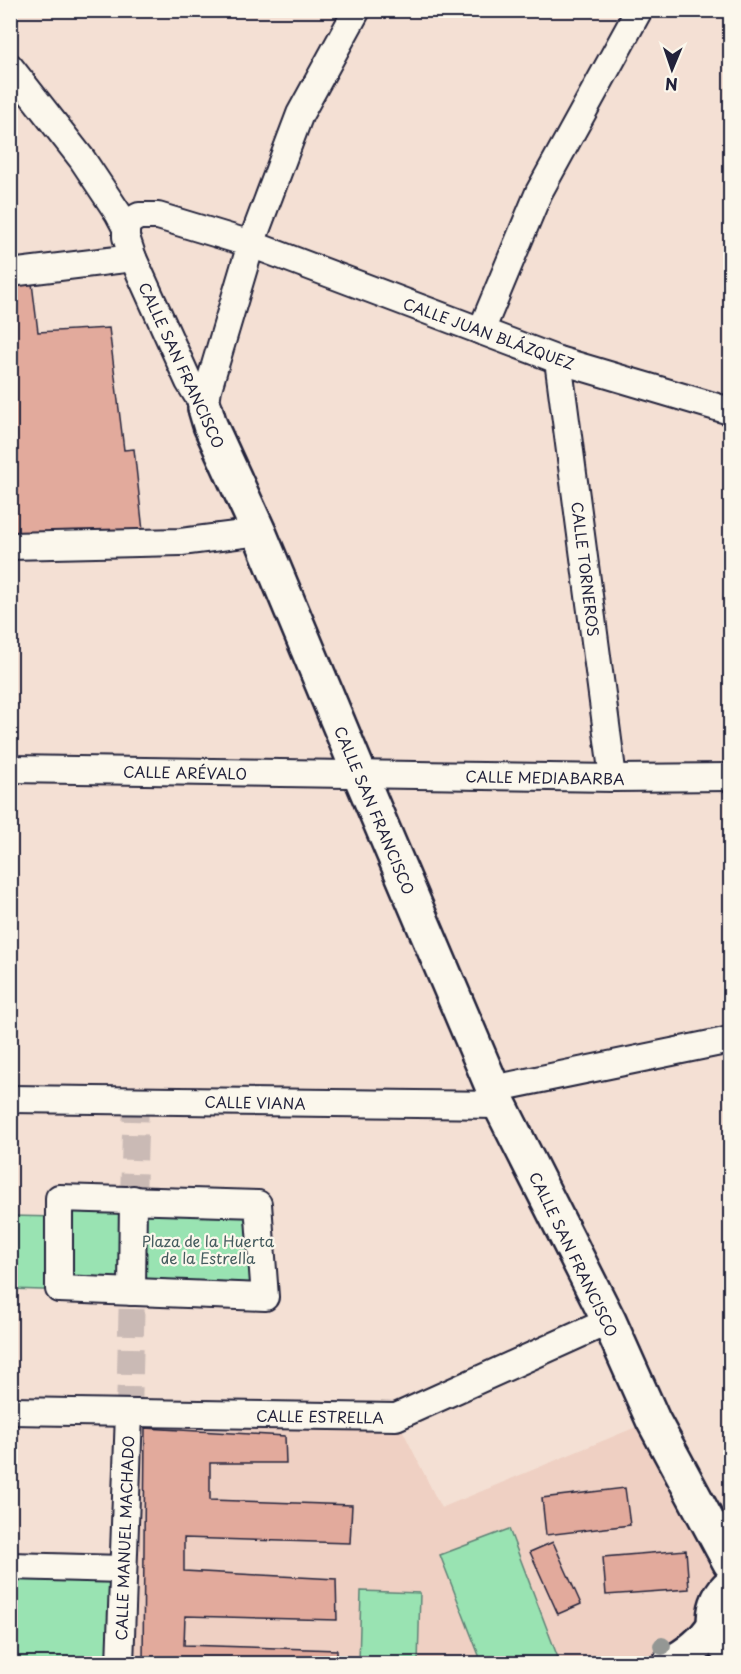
<svg xmlns="http://www.w3.org/2000/svg" width="741" height="1674" font-family="'Playpen Sans',sans-serif">
<style>
.built{fill:#efd0c3}
.green{fill:#99e3b2;stroke:#5e8276;stroke-width:1.5}
.building{fill:#e2aa9c;stroke:#22223b;stroke-width:1.5}
.lines{fill:none;stroke-linecap:round;stroke-linejoin:round}
.street-tunnel{stroke:#cabab5;stroke-width:26;stroke-dasharray:26 13;stroke-linecap:butt}
.street-casing{stroke:#22223b;stroke-width:30}
.secondary-casing{stroke:#22223b;stroke-width:38}
.street{stroke:#fbf7ec;stroke-width:26}
.secondary{stroke:#fbf7ec;stroke-width:33}
.tree{fill:#949794}
.labels{text-anchor:middle;dominant-baseline:central;stroke-width:4.5;stroke-linejoin:round;paint-order:stroke}
.street-label{font-size:15px;fill:#22223b;stroke:#fbf7ec}
.park-label{font-size:15px;fill:#465c5f;stroke:#fbf7ec}
</style>
<rect width="100%" height="100%" fill="#f4e0d4"/>
<filter id="ink" filterUnits="userSpaceOnUse"><feTurbulence type="fractalNoise" baseFrequency=".0167" numOctaves="2"/><feDisplacementMap in="SourceGraphic" scale="12" xChannelSelector="R" yChannelSelector="G"/><feConvolveMatrix kernelMatrix="1 2 1 2 8 2 1 2 1" color-interpolation-filters="sRGB"/></filter>
<g filter="url(#ink)">
<polygon class="built" points="129,1413 396,1417 441,1508 653,1420 730,1563 719,1660 708,1663 120,1664"/>
<g class="green">
<polygon points="59,1198 258,1204 265,1297 11,1289 11,1216 59,1217"/>
<polygon points="509,1529 560,1663 482,1663 440,1555"/>
<polygon points="11,1566 123,1569 120,1663 11,1664"/>
<polygon points="361,1591 420,1593 418,1663 359,1663"/>
</g>
<g class="building">
<polygon points="32,283 38,332 109,328 124,450 134,449 143,531 10,536 10,286"/>
<polygon points="145,1428 285,1436 286,1463 210,1463 210,1500 352,1505 350,1543 184,1538 184,1571 336,1579 337,1620 185,1616 184,1645 337,1650 337,1664 143,1664"/>
<polygon points="625,1488 630,1525 546,1535 542,1498"/>
<polygon points="553,1542 581,1604 558,1614 530,1552"/>
<polygon points="686,1550 689,1589 606,1595 603,1557"/>
</g>
<g class="lines">
<g class="street-tunnel">
<polyline points="133,1199 136,1100"/>
<polyline points="129,1413 132,1292"/>
</g>
<g class="street-casing">
<g id="street">
<polyline points="10,67 82,159 118,213 126,228 126,237 133,258 189,382 205,408"/>
<polyline points="126,228 130,221 139,216 158,216 251,244 558,360 730,411"/>
<polyline points="10,273 133,258"/>
<polyline points="481,331 539,192 639,10"/>
<polyline points="558,360 613,778"/>
<polyline points="205,408 208,389 251,244 300,114 357,10"/>
<polyline points="10,546 181,542 259,532"/>
<polyline points="10,769 613,778 730,777"/>
<polyline points="493,1089 730,1040"/>
<polyline points="10,1099 500,1105"/>
<polygon points="59,1198 258,1204 265,1297 59,1289"/>
<polyline points="132,1292 133,1199"/>
<polyline points="10,1411 396,1417 609,1321"/>
<polyline points="10,1566 123,1569"/>
<polyline points="120,1664 129,1413"/>
</g>
</g>
<g class="secondary-casing">
<g id="secondary">
<polyline points="205,408 210,425 259,532 360,775 500,1105 609,1321 653,1420 730,1563"/>
<path d="M730,1585C710,1601 708,1635 730,1651"/>
<path d="M669,1664C688,1654 703,1643 714,1625"/>
</g>
</g>
<use href="#street" class="street"/>
<use href="#secondary" class="secondary"/>
</g>
<circle class="tree" cx="662" cy="1646" r="9"/>
</g>
<g class="labels">
<g class="street-label">
<text transform="translate(489 333) rotate(20)">CALLE JUAN BLÁZQUEZ</text>
<text transform="translate(182 365) rotate(65)">CALLE SAN FRANCISCO</text>
<text transform="translate(586 569) rotate(83)">CALLE TORNEROS</text>
<text transform="translate(185 772) rotate(1)">CALLE ARÉVALO</text>
<text transform="translate(545 777) rotate(1)">CALLE MEDIABARBA</text>
<text transform="translate(375 810) rotate(67)">CALLE SAN FRANCISCO</text>
<text transform="translate(255 1102) rotate(1)">CALLE VIANA</text>
<text transform="translate(574 1254) rotate(64)">CALLE SAN FRANCISCO</text>
<text transform="translate(320 1416) rotate(1)">CALLE ESTRELLA</text>
<text transform="translate(124 1538) rotate(-88)">CALLE MANUEL MACHADO</text>
</g>
<g class="park-label">
<text x="208" y="1240">Plaza de la Huerta<tspan x="208" dy="17">de la Estrella</tspan></text>
</g>
</g>
<rect width="741" height="1674" fill="none" stroke="#fbf7ec" stroke-width="36"/>
<rect x="18" y="18" width="705" height="1638" fill="none" stroke="#22223b" stroke-width="2" filter="url(#ink)"/>
<g transform="translate(672 69) rotate(182)" stroke="#fbf7ec" stroke-width="4.5" paint-order="stroke">
<path d="M0-4.5L10 22L0 15L-10 22Z" fill="#22223b"/>
<text y="-9" font-size="16" font-weight="bold" text-anchor="middle" fill="#22223b">N</text>
</g>
</svg>
